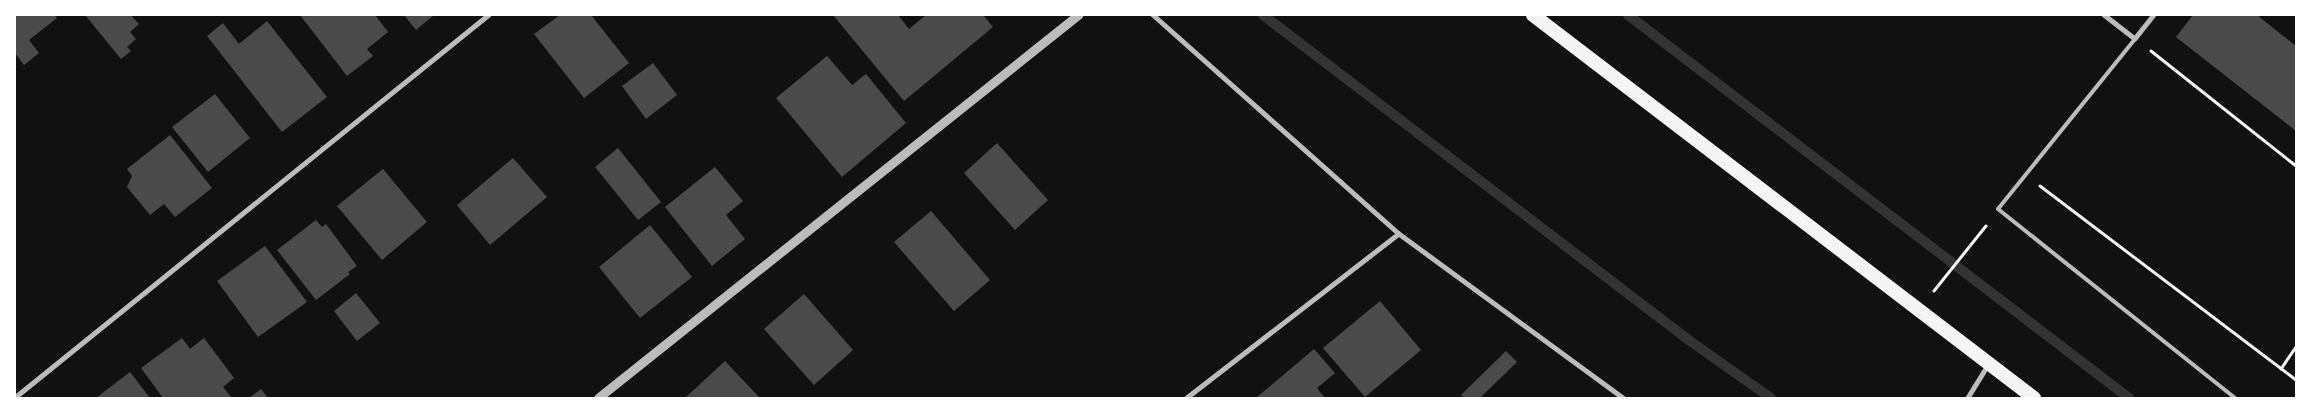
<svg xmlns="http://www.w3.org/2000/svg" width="2311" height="413" font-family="Montserrat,sans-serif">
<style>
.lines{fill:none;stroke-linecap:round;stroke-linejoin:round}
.stream{stroke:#333;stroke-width:10}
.building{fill:#4a4a4a}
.path{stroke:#f5f5f5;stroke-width:3}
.service{stroke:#bcbcbc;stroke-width:4}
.minor{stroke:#bcbcbc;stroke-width:5}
.tertiary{stroke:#bcbcbc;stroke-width:9}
.trunk{stroke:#f5f5f5;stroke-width:14}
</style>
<rect width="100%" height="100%" fill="#111"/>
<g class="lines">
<g class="stream">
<polyline points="1263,15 1690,341 1771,398"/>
<polyline points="1628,15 2129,398"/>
</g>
</g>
<g class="building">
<polygon points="15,15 55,15 57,18 29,40 39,53 24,65 15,53"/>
<polygon points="85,15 131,15 139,24 130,32 136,39 127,47 131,51 121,59"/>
<polygon points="300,15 375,15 388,32 367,49 373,56 347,76"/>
<polygon points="404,15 434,15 416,30"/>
<polygon points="560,15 591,15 629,63 584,98 534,34"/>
<polygon points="833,15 898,15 909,29 926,15 983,15 993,27 904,101"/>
<polygon points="2193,15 2257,15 2296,46 2296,131 2176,37"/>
<polygon points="267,21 327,97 282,132 207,36 223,23 239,44"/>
<polygon points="827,56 852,85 866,74 906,123 842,177 776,98"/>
<polygon points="653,63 677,95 646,119 622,86"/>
<polygon points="215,94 250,138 208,172 172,127"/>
<polygon points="170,135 212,188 175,217 164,204 150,215 127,187 132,176 127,169"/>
<polygon points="997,143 1048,200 1015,230 964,173"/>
<polygon points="618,148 661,202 638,220 595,167"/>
<polygon points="513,158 547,197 490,245 457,205"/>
<polygon points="715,167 743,201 726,215 745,239 712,266 665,207"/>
<polygon points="383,169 427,222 382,260 337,206"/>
<polygon points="931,211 990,280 954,311 894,242"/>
<polygon points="316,220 322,227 326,224 357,266 348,272 350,274 316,300 277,250"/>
<polygon points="650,225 692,277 640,318 599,267"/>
<polygon points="265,246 307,302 258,337 217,281"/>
<polygon points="356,293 380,323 357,341 334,311"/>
<polygon points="804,294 853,350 814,385 764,329"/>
<polygon points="1380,301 1421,350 1365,397 1323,348"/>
<polygon points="182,338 190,349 204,338 234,378 223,387 231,397 163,398 141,368"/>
<polygon points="1314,349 1335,373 1317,388 1325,398 1256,398"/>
<polygon points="1506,351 1517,362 1480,398 1464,398 1461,395"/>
<polygon points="725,361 760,398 685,398"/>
<polygon points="130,372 150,398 96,398"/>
<polygon points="261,389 268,398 249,398"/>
</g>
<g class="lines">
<g class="path">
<polyline points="2151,51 2296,166"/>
<polyline points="2040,186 2296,380"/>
<polyline points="1934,291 1986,226"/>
<polyline points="2281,369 2296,347"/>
</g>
<polyline class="service" points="2135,39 1998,209 2235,398"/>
<g class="minor">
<polyline points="1153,15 1399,234 1623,398"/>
<polyline points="2104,15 2135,39 2154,15"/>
<polyline points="15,398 489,15"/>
<polyline points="1187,398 1399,234"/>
<polyline points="1968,398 1989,364"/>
</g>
<polyline class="tertiary" points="599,398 1079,15"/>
<polyline class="trunk" points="1533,15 2034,398"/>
</g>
<rect width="2311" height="413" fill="none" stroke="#ffffff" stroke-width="32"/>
</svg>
